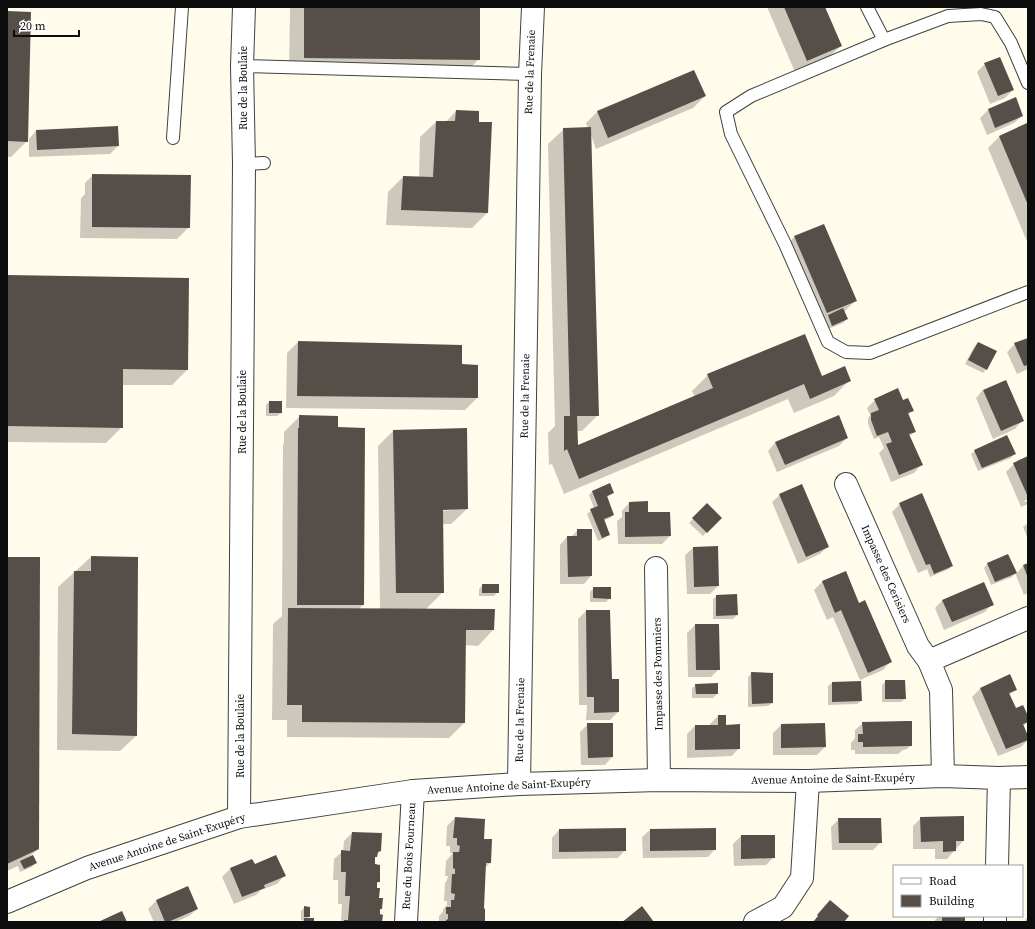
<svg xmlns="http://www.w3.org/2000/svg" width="1035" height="929" font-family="'Source Serif 4',serif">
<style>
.shadow{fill:#0003;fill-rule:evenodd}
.building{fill:#564e49}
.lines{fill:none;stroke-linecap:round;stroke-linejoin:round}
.service-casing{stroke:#404040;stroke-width:14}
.minor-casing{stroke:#404040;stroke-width:24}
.tertiary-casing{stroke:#404040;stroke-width:24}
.service{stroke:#fff;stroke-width:12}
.minor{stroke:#fff;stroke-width:22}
.tertiary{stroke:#fff;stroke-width:22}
.labels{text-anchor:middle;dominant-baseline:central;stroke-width:4;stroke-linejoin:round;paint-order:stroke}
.street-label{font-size:11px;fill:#0d0d0d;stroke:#fff}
</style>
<rect width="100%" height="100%" fill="#fffcec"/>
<g class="shadow">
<polygon points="290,7 479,7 479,59 463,75 289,73"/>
<polygon points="767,7 824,7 841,46 829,57 795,72"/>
<polygon points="7,12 27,141 11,157 7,157"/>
<polygon points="985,64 1013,90 1005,98 990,104 977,72"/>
<polygon points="705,96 693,108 596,149 591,135 598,415 582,431 576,431 577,446 695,397 692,391 708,375 822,377 849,381 834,396 794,413 788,399 564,494 552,464 549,465 548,433 555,426 548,144 564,129 588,128 586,123 598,111"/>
<polygon points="1015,99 1022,116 1014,123 987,135 980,118 988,110"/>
<polygon points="456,111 478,123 487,213 472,228 386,225 388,192 403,177 419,178 420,137 436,122 446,122"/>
<polygon points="1028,127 1028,244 988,148 999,137"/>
<polygon points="36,131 118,146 110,154 29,157 29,139"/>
<polygon points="93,175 189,227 177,239 80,238 81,198 85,194 85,183"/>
<polygon points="794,237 856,300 844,312 847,319 843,323 828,329 783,249"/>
<polygon points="7,276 187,370 172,385 122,385 122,427 106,443 7,442"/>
<polygon points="1028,339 1028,369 1017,374 1007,352 1015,344"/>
<polygon points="298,342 461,365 477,398 465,410 286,408 287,353"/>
<polygon points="978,343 986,369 983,373 965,364 974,347"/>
<polygon points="983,390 1022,421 1015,429 993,439 976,398"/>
<polygon points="875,400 903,402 912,411 908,415 915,431 909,437 921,465 914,473 891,482 879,453 884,448 879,437 874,439 868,424 868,418 870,415 867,408"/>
<polygon points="269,402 281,413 277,416 266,416 266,405"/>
<path d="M300,416L363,605L359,609H380L378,446L393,431L467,509L451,524H442L443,592L426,609L494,610L493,630L478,646L465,645L464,723L449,738L287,737V720H272L273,624L282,616L283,444L284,443V432ZM453,508V510L438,511Z"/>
<polygon points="838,417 847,438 839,446 777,472 768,451 775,443"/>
<polygon points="975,451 1014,454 1011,458 978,471 971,454"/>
<polygon points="1028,457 1028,499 1024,501 1025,502 1028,501 1028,504 1021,507 1006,472 1014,464"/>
<polygon points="593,491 613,493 606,498 613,515 610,518 603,521 609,534 605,538 598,541 587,514 594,508 589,495"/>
<polygon points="780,495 828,546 820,554 798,564 772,502"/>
<polygon points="629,503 647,513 670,536 662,544 618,544 617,521 622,517 622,511"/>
<polygon points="900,504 952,565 949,569 930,577 927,569 918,573 892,512"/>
<polygon points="707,505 720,518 703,536 689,523"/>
<polygon points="1028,523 1028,536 1027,537 1023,527"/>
<polygon points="578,530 591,576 584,584 560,584 560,545 567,537 571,537"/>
<polygon points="693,548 718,586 710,594 687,594 685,555"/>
<polygon points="1008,556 1016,574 1023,566 1028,564 1028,593 1024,595 1015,573 1012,577 991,585 984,568 987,564"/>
<polygon points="91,557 136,736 120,751 57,750 58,587"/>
<polygon points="7,558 38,849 28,858 36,863 32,867 20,872 18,866 7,871"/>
<polygon points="845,573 858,604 890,662 883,670 860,680 833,617 827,620 814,590 822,582"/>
<polygon points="483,585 498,592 494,596 479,596 479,589"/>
<polygon points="594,588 610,598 606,602 590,602 590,592"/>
<polygon points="717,596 737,615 733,619 713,619 713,599"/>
<polygon points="943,600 992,604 985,612 944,630 935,608"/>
<polygon points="586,611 611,680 618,712 610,720 586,720 587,705 579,705 578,619"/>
<polygon points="695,625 719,669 711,677 688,677 687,633"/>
<polygon points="752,673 772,703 768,706 748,707 748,677"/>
<polygon points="1010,676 1016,690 1009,695 1016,710 1028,718 1028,722 1023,726 1028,740 1021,747 998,756 972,697 980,689"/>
<polygon points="886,681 905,699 901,702 882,702 882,685"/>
<polygon points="860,682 861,701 857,704 828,705 828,686 832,683"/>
<polygon points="696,685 717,694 713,698 692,698 692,688"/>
<polygon points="718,716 725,716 725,726 739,748 732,756 687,758 687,734 695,726 710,726 710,724"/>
<polygon points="863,723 911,745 907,749 903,750 898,754 855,754 855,750 851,750 851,743 855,738 855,730"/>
<polygon points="588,724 612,757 605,765 581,765 580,732"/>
<polygon points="824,724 825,747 817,755 773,755 773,733 781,725"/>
<polygon points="455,818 483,840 490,863 485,868 483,909 484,922 439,922 439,916 443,912 443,909 447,905 447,901 444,901 445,883 447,880 448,876 445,876 446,861 453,853 450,853 450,846 446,846 447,826"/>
<polygon points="921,818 963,841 947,859 935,859 935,849 913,849 913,826"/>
<polygon points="839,819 881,842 873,850 832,850 831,827"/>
<polygon points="1028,826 1028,849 1027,827"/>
<polygon points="559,830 625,850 618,858 552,859 552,838"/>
<polygon points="650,830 715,849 708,857 643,858 642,837"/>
<polygon points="352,833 380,851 374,859 379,882 376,884 378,899 381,909 379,911 381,922 341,922 342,904 338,904 338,880 333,880 334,859 342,852 343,852 344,841"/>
<polygon points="741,836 774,857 766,865 734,866 733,844"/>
<polygon points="252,860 254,865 284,876 277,884 261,890 256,895 234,904 222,877 230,869"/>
<polygon points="187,887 197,909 189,916 176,922 154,922 148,909 156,901"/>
<polygon points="305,907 309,916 306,919 313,922 301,922 303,920 301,920 301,911"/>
<polygon points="903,916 920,916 919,917 903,917"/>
<polygon points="939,916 964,916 964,922 935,922 935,920"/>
<polygon points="1028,917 1028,922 1025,922 1025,920"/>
</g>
<g class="building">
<polygon points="304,7 480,7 480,60 304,58"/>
<polygon points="784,7 825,7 842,46 807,61"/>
<polygon points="7,11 31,12 28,142 7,141"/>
<polygon points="1000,57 1014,90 998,96 984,63"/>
<polygon points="694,70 706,96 608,138 597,111"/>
<polygon points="1016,97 1023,116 995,128 988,109"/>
<polygon points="456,110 479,111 479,122 492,122 488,213 401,210 403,176 433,177 436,121 455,121"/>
<polygon points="1027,123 1028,125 1028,205 999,136"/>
<polygon points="118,126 119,146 37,150 36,130"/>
<polygon points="591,127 599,416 577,416 578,445 713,388 707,374 805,334 822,376 845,366 851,381 810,399 804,384 579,479 567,449 564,451 564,416 570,416 563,128"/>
<polygon points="92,174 191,175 190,228 92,227"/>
<polygon points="824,224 857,301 827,313 794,236"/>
<polygon points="7,275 189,278 188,370 123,369 123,428 7,426"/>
<polygon points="843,308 848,319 832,326 828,315"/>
<polygon points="1028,338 1028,365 1024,366 1014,343"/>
<polygon points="298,341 462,345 462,364 478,365 478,398 297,396"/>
<polygon points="978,342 997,351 987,370 968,360"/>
<polygon points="1006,380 1024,421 1001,431 983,390"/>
<polygon points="898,388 903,400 908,398 914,411 908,413 916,432 909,434 923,465 899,475 886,444 892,442 888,432 877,436 871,420 871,413 879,410 874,399"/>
<rect x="269" y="401" width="13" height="12"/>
<polygon points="299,415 338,416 338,427 365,428 364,605 297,605 298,428 299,428"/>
<polygon points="839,415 848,438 785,465 775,442"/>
<polygon points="467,428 468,509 443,510 444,593 396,593 393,430"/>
<polygon points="1007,435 1016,454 982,468 974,450"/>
<polygon points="1028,456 1028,497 1013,463"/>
<polygon points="610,483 614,493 607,496 614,515 604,519 610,535 602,538 590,509 598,506 592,491"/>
<polygon points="802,484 829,547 806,557 779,494"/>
<polygon points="922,493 953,566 934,574 930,564 926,565 899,503"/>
<polygon points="648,501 648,512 670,512 671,536 625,537 625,512 629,512 629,502"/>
<polygon points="707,503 722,518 707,533 692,518"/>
<polygon points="577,529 592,529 592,576 568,577 567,536 577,536"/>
<polygon points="718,546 719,586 694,587 693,547"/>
<polygon points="1008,554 1017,573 995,582 987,563"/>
<polygon points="91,556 138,557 137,736 72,734 74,571 91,571"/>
<polygon points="7,557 40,557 39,849 7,864"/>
<polygon points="1028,563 1028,578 1023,565"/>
<polygon points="846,571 859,603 865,600 892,662 868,673 841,610 835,613 822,581"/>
<polygon points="984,582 994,605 952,622 942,600"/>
<rect x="482" y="584" width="17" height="9"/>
<polygon points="593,587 611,587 611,599 593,598"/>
<polygon points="737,594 738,615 716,616 716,595"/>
<polygon points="288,608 495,609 494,630 466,630 465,723 302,722 302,705 287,705"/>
<polygon points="586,610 610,610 612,679 619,679 619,712 594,713 594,697 587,697"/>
<polygon points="695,624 719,624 720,670 696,670"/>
<polygon points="751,672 773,673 773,703 752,704"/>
<polygon points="1010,674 1017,690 1009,693 1016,708 1023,705 1028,716 1028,722 1023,724 1028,736 1028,740 1006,749 980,688"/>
<polygon points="885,680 905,680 906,699 885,699"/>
<polygon points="861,681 862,701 832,702 832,682"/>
<polygon points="718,683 718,694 696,694 695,684"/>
<polygon points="718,715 726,715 726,725 740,724 740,749 695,750 695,725 718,725"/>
<polygon points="907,721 912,721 912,746 863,747 863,742 858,742 858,734 863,734 862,722"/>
<polygon points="587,723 613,723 613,757 588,758"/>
<polygon points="825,723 826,747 781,748 781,724"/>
<polygon points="964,816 964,841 956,841 956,851 943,852 943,841 921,842 920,817"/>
<polygon points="455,817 485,819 484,839 492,839 491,863 486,863 484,908 485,909 485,922 446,922 446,920 448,919 448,914 446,914 446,907 451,907 451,900 454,900 455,894 451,893 452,874 455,874 455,869 453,868 453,852 459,852 460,846 457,845 457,838 453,838"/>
<polygon points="838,818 881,818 882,843 839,843"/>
<polygon points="626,828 626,851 559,852 559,829"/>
<polygon points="716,828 716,850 650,851 650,829"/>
<polygon points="352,832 382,833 381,851 378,852 377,857 375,857 375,864 380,865 380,882 377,882 377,888 380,888 379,898 383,898 382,909 380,909 380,914 383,915 382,922 344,922 344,920 348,920 350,896 345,896 346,872 341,872 341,850 350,851"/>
<polygon points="741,835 775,835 775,858 741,859"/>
<polygon points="33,855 37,863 24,869 20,861"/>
<polygon points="276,855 286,876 264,885 265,888 242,897 230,868 252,859 255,864"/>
<polygon points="188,886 198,909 168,922 165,922 156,900"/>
<polygon points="830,900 849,916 844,922 813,922 818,916 817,915"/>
<polygon points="304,906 310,907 310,917 304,917"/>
<polygon points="642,906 654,922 622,922 626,919"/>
<polygon points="122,911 127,922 98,922"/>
<rect x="942" y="916" width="23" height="6"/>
<rect x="304" y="918" width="10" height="4"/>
</g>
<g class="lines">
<g class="service-casing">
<g id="service">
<polyline points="867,7 884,40"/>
<polyline points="242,66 530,74"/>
<polyline points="1028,83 1011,43 995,17 981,14 948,16 884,40 751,96 726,112 731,134 785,244 828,342 846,352 870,353 1028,292"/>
<polyline points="173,138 182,7"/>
<polyline points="244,164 264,163"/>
</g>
</g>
<g class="minor-casing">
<g id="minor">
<polyline points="846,484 918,646 929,661"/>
<polyline points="656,568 659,780"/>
<polyline points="943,776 941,690 929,661 1028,618"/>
<polyline points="519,784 530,74 533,7"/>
<polyline points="239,817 244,164 242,66 244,7"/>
<polyline points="997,866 999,778"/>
<polyline points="406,922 413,791"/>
<polyline points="755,922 783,907 802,878 808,781"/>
<polyline points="995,922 995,916"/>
</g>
</g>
<g class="tertiary-casing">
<polyline id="tertiary" points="7,902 87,868 239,817 413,791 519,784 659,780 808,781 943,776 999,778 1028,777"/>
</g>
<use href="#service" class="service"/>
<use href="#minor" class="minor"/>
<use href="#tertiary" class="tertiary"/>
</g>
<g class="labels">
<g class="street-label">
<text transform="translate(530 72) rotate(-88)">Rue de la Frenaie</text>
<text transform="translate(243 88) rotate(-90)">Rue de la Boulaie</text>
<text transform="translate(525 396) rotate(-89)">Rue de la Frenaie</text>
<text transform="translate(242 412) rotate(-90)">Rue de la Boulaie</text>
<text transform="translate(886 574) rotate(66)">Impasse des Cerisiers</text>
<text transform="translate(658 674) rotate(-91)">Impasse des Pommiers</text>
<text transform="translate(520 720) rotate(-89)">Rue de la Frenaie</text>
<text transform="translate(240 736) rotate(-90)">Rue de la Boulaie</text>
<text transform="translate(833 779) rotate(-1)">Avenue Antoine de Saint-Exupéry</text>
<text transform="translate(509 786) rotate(-3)">Avenue Antoine de Saint-Exupéry</text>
<text transform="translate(167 842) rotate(-18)">Avenue Antoine de Saint-Exupéry</text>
<text transform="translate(409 856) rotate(-87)">Rue du Bois Fourneau</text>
</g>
</g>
<rect width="1035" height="929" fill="none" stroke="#0d0d0d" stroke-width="16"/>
<rect x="893" y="865" width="130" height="52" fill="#ffffff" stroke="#9e9e9e"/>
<rect x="901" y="878" width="20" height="6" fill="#ffffff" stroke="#9e9e9e"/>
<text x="929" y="885" font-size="12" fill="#0d0d0d">Road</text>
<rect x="901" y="895" width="20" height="12" fill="#564e49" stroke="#9e9e9e"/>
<text x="929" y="905" font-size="12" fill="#0d0d0d">Building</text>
<path d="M14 30v6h65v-6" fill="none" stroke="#0d0d0d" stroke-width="2"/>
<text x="20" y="30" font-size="12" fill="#0d0d0d" stroke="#ffffff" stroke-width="3" paint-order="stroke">20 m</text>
</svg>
